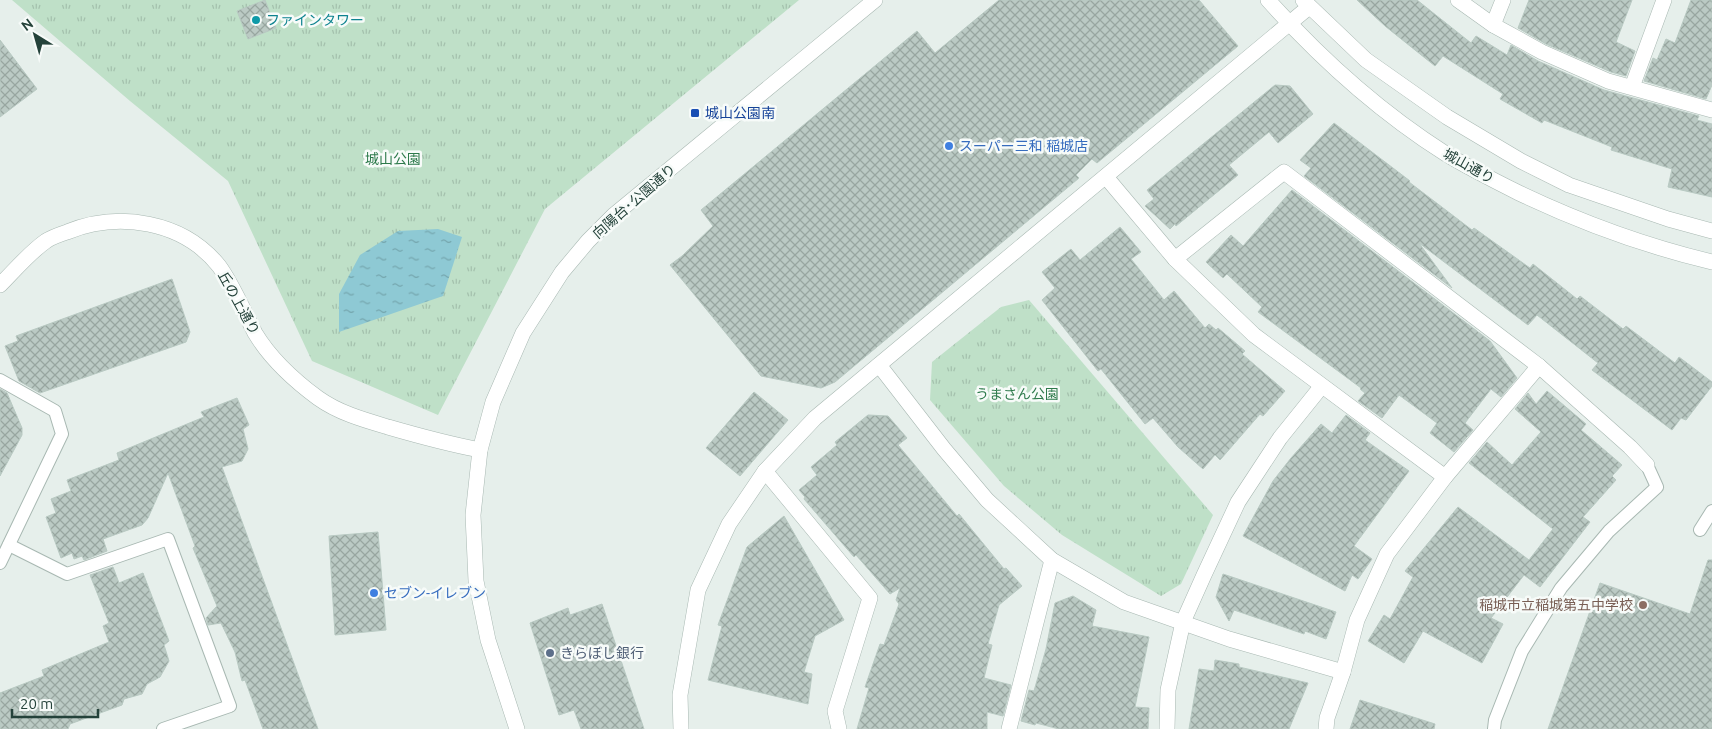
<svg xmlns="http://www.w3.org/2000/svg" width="1712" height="729" font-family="Ubuntu,'Noto Sans JP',sans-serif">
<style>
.park{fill:url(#park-tufts)}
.water{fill:url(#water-ripples)}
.building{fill:url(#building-cross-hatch);stroke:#b8c9c2}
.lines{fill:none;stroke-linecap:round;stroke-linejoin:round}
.service-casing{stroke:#a8b8b2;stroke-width:14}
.minor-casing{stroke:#a8b8b2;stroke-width:16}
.tertiary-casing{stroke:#a8b8b2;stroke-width:16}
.service{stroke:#fff;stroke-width:12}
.minor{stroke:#fff;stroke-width:15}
.tertiary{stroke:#fff;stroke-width:15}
.culture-dot{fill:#0f9aa8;stroke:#f7fbf9;stroke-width:2}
.transit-dot{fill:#1a4fb4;stroke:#f7fbf9;stroke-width:2}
.shop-dot{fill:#3f7fe0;stroke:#f7fbf9;stroke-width:2}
.education-dot{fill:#8d6e63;stroke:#f7fbf9;stroke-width:2}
.service-dot{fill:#5c6f8a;stroke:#f7fbf9;stroke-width:2}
.labels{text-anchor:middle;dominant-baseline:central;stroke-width:5;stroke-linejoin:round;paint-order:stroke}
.culture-label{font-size:14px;fill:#0d838f;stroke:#f7fbf9;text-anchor:start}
.transit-label{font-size:14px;fill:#164399;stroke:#f7fbf9;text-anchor:start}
.shop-label{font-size:14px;fill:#366cbe;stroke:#f7fbf9;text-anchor:start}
.park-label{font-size:14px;fill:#2d7a4b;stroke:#f7fbf9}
.street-label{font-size:14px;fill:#24423a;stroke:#f7fbf9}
.education-label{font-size:14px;fill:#785e54;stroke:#f7fbf9;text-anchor:end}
.service-label{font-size:14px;fill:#4e5e75;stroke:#f7fbf9;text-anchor:start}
</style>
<defs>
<pattern id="park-tufts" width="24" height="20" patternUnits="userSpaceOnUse" patternTransform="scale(1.25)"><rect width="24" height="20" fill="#bfe0c8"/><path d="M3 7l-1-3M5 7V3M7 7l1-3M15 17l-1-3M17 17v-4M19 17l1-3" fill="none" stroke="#a4c1ad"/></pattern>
<pattern id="water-ripples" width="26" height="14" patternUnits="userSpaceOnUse" patternTransform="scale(1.25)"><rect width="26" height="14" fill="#8ec9d4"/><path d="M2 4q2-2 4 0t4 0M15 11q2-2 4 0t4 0" fill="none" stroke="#74a5ad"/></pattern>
<pattern id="building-cross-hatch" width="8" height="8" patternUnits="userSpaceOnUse" patternTransform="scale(1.25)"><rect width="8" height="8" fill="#bbcac4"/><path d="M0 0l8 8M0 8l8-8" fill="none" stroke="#98a6a0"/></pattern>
</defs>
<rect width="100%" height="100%" fill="#e6efeb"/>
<g class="park">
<polygon points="12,0 799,0 545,209 438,415 312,361 228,181 130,101"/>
<polygon points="1029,300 1213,515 1181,584 1161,596 1062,535 1004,486 930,400 932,362 1001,307"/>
</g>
<polygon class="water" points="438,229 462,237 443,296 339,332 339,294 360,255 398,231"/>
<g class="building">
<polygon points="265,0 276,28 248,39 237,11"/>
<polygon points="999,0 1199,0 1238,46 1097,163 1092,159 1076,175 1079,178 835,382 821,388 761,376 670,265 682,256 713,226 701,210 917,31 935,53"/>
<polygon points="1357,0 1417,0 1471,43 1476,36 1507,55 1511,45 1538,61 1604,90 1699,116 1697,120 1712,124 1712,197 1668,187 1672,169 1611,150 1612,147 1544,120 1542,123 1500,99 1503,94 1443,56 1435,66 1385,26"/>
<polygon points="1529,0 1632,0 1616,42 1635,51 1626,76 1611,72 1546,44 1518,28"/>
<polygon points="1691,0 1712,0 1712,85 1706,99 1644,81 1653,58 1657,60 1666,39 1675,43"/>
<polygon points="0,40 37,89 0,117"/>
<polygon points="1275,85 1290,86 1313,114 1278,143 1269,132 1229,165 1238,175 1176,226 1175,224 1170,229 1145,206 1154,199 1147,190"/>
<polygon points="1334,123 1410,181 1409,182 1472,230 1474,228 1530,268 1533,264 1577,299 1580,296 1623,329 1626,326 1675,363 1679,357 1712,382 1712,386 1686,420 1681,418 1672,430 1592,370 1598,363 1537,315 1528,325 1419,243 1452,288 1304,176 1311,168 1300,160"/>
<polygon points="1292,190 1490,341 1517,378 1501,397 1491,389 1465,423 1473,430 1454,452 1430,433 1437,423 1399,395 1382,418 1358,401 1365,393 1360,389 1361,388 1258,312 1262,307 1227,274 1223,278 1206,262 1231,235 1243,246"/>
<polygon points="1120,227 1141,252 1131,259 1164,300 1174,291 1205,328 1209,324 1216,330 1218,328 1245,351 1242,354 1285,391 1263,416 1260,414 1220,460 1215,455 1203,469 1178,447 1153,418 1145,424 1101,369 1098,371 1042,300 1055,288 1042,272 1071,249 1080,260"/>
<polygon points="172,279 190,332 186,342 40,393 19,381 5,346 18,341 16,336"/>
<polygon points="0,389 7,393 22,428 22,435 0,476"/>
<polygon points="1547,391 1586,424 1581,430 1622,465 1612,476 1616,480 1583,517 1590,522 1540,587 1524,575 1491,618 1503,624 1482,663 1423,631 1404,663 1368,641 1384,615 1390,619 1413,577 1405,571 1458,507 1529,560 1553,529 1469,463 1487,442 1512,465 1541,432 1515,409 1528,393 1536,404"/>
<polygon points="754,392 788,420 740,476 706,448"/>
<polygon points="237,398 249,425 243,429 248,449 242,461 222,467 318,729 263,729 245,680 242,681 235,652 221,623 208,625 206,618 217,606 193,548 195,546 168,473 148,518 142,525 103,539 107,551 84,560 82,556 74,559 72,553 61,558 46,517 56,513 51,499 71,491 67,480 119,460 117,453 204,417 201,412"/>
<polygon points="868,415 888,416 907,438 898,445 957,516 959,514 1004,569 1006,568 1022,586 999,605 988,644 992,645 984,678 1011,685 1003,716 987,712 987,729 857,729 869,688 865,687 880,644 884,645 899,604 896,600 900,588 890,594 856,555 854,557 804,499 805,497 799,490 817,475 811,467 837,445 835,442"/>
<polygon points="1346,415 1370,433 1365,440 1409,471 1354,546 1372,559 1358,579 1352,575 1345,591 1243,536 1273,481 1291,458 1321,424 1332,433"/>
<polygon points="784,516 844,620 815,636 804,672 812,674 808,704 708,680 722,626 718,625 747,547"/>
<polygon points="378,532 386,630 335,635 329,536"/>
<polygon points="1708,560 1712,560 1712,729 1548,729 1600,583 1690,614"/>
<polygon points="113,567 119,583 143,573 169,641 164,645 169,661 160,677 147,684 142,694 124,699 122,705 70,724 68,729 0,729 0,693 44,676 42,670 109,642 103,626 109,623 90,575"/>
<polygon points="1223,574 1336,612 1326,639 1305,631 1304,634 1234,610 1229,621 1216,597"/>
<polygon points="1073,596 1096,610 1092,626 1149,637 1135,707 1149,708 1148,729 1059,729 1036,723 1035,725 1021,721 1029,690 1034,691 1046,649 1055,603"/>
<polygon points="602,604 644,729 581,729 574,710 559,715 530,623 568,608 570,615"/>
<polygon points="1215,660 1239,664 1239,667 1308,683 1289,729 1189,729 1199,669 1214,671"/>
<polygon points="1360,700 1435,724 1434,729 1350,729"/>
</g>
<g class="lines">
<g class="service-casing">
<g id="service">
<polyline points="0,380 55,411 62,434 0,563"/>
<polyline points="1700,530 1712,511"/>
<polyline points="9,545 67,574 168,539 230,706 163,729"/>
<polyline points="1494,729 1495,720 1522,651 1561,588 1609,531 1657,487 1647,465"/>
</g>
</g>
<g class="minor-casing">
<g id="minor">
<polyline points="1458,0 1493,25 1542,52 1608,81 1712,110"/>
<polyline points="1493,25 1503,0"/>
<polyline points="1632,87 1664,0"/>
<polyline points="1106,177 1175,259 1254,335 1445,477"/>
<polyline points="1175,259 1284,172 1539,366 1445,477 1387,554 1357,620 1343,672 1327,718 1326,729"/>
<polyline points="879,365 944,449 987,500 1052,560 1124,602 1229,639 1343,672"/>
<polyline points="1539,366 1630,447 1647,465"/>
<polyline points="765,471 870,598 835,711 839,729"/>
<polyline points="681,729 680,695 698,590 729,524 765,471 815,418 1309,7"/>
<polyline points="1009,729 1052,560"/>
<polyline points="1167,729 1168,690 1183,622 1204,575 1238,502 1280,438 1321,387"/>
</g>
</g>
<g class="tertiary-casing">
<g id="tertiary">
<path d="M1268,0C1319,57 1380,112 1446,154C1469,168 1495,181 1519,193C1582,223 1645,246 1712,262"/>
<polyline points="1303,0 1366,60 1447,117 1521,161 1569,185 1668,219 1712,231"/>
<path d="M0,285C15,270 29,253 46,241C52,237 61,234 67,232C119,211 183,221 219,266C233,285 244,312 255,333C270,358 295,381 318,398C339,413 364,420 388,427C419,436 449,444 480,450"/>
<polyline points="517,729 488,640 476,581 473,515 480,450 493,402 523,333 562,272 588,241 614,215 875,0"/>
</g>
</g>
<use href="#service" class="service"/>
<use href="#minor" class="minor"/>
<use href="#tertiary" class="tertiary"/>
</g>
<circle class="culture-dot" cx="256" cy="20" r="5"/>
<rect class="transit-dot" x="690" y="108" width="10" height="10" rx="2.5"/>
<g class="shop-dot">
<circle cx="949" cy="146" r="5"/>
<circle cx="374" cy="593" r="5"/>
</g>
<circle class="education-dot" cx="1643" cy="605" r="5"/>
<circle class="service-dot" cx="550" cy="653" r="5"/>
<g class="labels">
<g class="culture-label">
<text x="266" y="20">ファインタワー</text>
</g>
<g class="transit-label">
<text x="705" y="113">城山公園南</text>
</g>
<g class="shop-label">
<text x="959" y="146">スーパー三和 稲城店</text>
<text x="384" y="593">セブン-イレブン</text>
</g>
<g class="park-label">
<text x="393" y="159">城山公園</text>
<text x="1017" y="394">うまさん公園</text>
</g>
<g class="street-label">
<text transform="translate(1469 166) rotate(29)">城山通り</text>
<text transform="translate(634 201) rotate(-41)">向陽台･公園通り</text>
<text transform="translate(239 303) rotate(61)">丘の上通り</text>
</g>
<g class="education-label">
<text x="1633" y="605">稲城市立稲城第五中学校</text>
</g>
<g class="service-label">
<text x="560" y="653">きらぼし銀行</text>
</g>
</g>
<g transform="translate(35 35) rotate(323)" stroke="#f7fbf9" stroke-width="4" paint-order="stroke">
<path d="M0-4L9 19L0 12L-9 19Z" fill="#24423a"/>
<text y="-8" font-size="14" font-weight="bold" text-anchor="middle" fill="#24423a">N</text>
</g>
<path d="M12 709v8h86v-8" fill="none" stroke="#24423a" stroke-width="2.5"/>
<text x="20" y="709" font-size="15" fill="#24423a" stroke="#f7fbf9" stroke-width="4" paint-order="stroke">20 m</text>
</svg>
